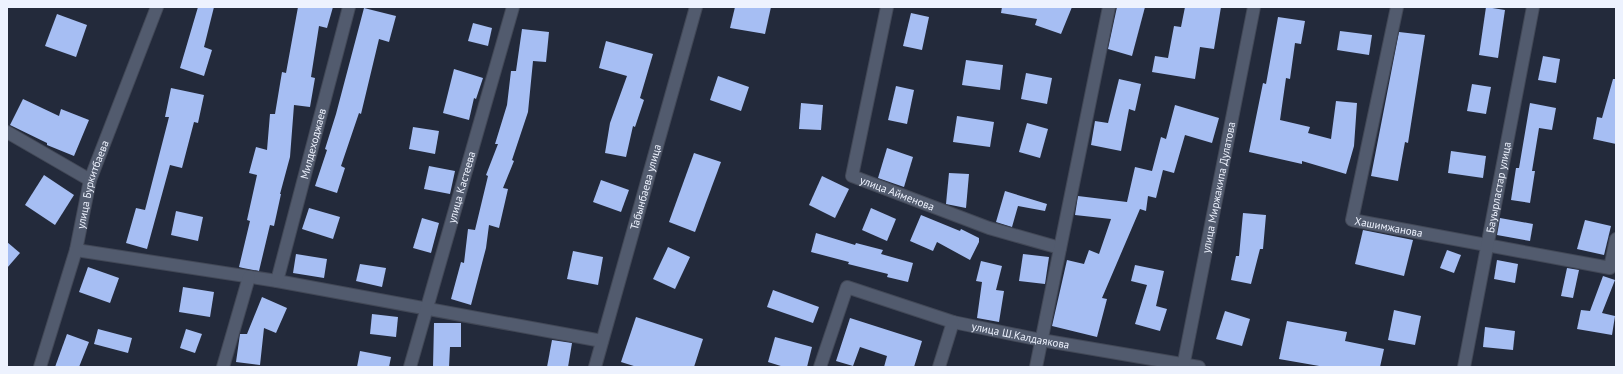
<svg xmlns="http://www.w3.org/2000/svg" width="1623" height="374" font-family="'PT Sans',sans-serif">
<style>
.building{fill:#a6bef3}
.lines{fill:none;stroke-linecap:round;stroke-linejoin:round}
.street-casing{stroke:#424857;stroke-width:14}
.street{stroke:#525b6e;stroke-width:12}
.labels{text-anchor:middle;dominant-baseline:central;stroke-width:4;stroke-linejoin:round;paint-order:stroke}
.street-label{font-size:11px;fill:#edf2fe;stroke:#0f131a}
</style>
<rect width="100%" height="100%" fill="#232a3b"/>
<g class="building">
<polygon points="198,7 214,7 204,47 212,50 204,76 180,68"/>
<polygon points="298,7 333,7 327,28 319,26 311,77 315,78 310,107 294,105 290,157 280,194 281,194 274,226 270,225 259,271 243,268 239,267 250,221 247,220 257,175 249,173 256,147 267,150 270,114 275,114 282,72 286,73"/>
<polygon points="735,7 771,7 765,34 730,28"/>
<polygon points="1002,7 1072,7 1061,34 1035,25 1037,19 1001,13"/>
<polygon points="1117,7 1145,7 1132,56 1108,49"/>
<polygon points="1185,7 1221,7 1214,49 1200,47 1195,79 1152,72 1155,56 1168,58 1174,26 1181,27"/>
<polygon points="1486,7 1505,10 1498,58 1479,55"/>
<polygon points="364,8 396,16 389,42 379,39 361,114 359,113 341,166 345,168 337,193 315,186 327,150 325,149 336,114"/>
<polygon points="911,13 929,17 922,50 903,46"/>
<polygon points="57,14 87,25 76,57 45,46"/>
<polygon points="1278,17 1305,21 1301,44 1295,43 1290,79 1286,78 1280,120 1310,127 1308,133 1331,139 1336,101 1357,103 1354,146 1346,174 1302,161 1302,164 1249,152 1263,83 1266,84"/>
<polygon points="473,23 492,28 488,46 468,41"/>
<polygon points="522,29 549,32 546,62 533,61 528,112 512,160 514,161 503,188 508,189 499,228 489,225 486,248 471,305 451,299 461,262 464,263 468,229 475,230 488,176 486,175 498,144 495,144 507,105 511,71 516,71"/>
<polygon points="1340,31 1372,35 1369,55 1337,50"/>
<polygon points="1399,32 1425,35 1408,143 1405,142 1398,181 1371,176"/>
<polygon points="606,41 653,54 640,98 644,100 635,127 633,126 626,157 605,153 610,123 627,76 599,68"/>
<polygon points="1543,56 1560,59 1556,83 1538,80"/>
<polygon points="966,60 1003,65 1000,90 962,85"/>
<polygon points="454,69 483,78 476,99 474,98 469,120 443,113"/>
<polygon points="1026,73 1052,78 1047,104 1021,99"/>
<polygon points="718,76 749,87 741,111 710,100"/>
<polygon points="1119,79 1141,84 1135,111 1129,109 1121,151 1091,145 1095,121 1108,123"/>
<polygon points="1613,79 1616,79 1616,144 1593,139 1597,117 1602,118"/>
<polygon points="1472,84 1491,87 1486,114 1467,111"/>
<polygon points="896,86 914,90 907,124 888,120"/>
<polygon points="171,88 204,95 198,123 194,122 182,168 170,165 147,249 126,243 136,208 145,210 169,117 165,117"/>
<polygon points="23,99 59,116 61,109 89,120 74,156 47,145 47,143 10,125"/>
<polygon points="801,103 823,105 821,130 799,129"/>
<polygon points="1530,103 1556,108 1552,130 1539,128 1532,171 1535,171 1530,203 1511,200 1516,168 1519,168"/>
<polygon points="1175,105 1219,118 1212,143 1185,135 1174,173 1163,170 1156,198 1148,196 1146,211 1140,209 1102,298 1107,299 1097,337 1052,326 1067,260 1084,264 1089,250 1099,254 1111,219 1075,215 1078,196 1127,202 1135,167 1152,171 1161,137 1166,139"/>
<polygon points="957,116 994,122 990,147 953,142"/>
<polygon points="1027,123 1048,129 1040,158 1019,152"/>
<polygon points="413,127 439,131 435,154 409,149"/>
<polygon points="887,148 913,157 904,187 878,178"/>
<polygon points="1451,151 1486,156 1483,178 1448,173"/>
<polygon points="694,153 721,162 695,232 669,222"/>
<polygon points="429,166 455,171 450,194 424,189"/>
<polygon points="949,173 969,174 966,208 946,204"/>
<polygon points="44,175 74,195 55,225 25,205"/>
<polygon points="822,176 849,189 835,218 809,205"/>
<polygon points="601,180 629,190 621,212 593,202"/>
<polygon points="1005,191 1047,204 1045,211 1018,206 1012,227 996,222"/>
<polygon points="309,208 340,217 333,239 302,229"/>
<polygon points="871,208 896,219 887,241 862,230"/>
<polygon points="176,211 203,217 198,241 171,235"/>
<polygon points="1243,213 1266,215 1263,249 1260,249 1251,284 1231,280 1236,256 1239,256"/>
<polygon points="921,215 960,231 961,229 979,238 979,242 970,260 937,242 933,251 910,241"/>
<polygon points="422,218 439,223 431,253 413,248"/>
<polygon points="1500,218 1533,224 1530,241 1497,235"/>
<polygon points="1585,220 1611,226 1604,255 1577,249"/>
<polygon points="1363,230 1413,240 1404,276 1355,264"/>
<polygon points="816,233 855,245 856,243 883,250 881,254 913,263 908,282 887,277 888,274 848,264 849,262 811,252"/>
<polygon points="7,242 20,253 7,268"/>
<polygon points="668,247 690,257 675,289 653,279"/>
<polygon points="1447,250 1461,255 1454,273 1440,268"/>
<polygon points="573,251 603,257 598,285 567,279"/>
<polygon points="296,254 327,259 324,278 293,273"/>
<polygon points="1023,254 1049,257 1045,284 1019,281"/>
<polygon points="1497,260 1518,264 1515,283 1494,279"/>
<polygon points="981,261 1002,266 996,290 1004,291 999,322 977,318 982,282 976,281"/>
<polygon points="360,264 386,268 382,287 356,281"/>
<polygon points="1135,265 1164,271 1156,306 1167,309 1160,331 1135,324 1147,285 1131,281"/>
<polygon points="88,267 119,278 110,303 79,292"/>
<polygon points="1567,268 1579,270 1573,298 1561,296"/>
<polygon points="1603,276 1615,280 1602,313 1615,316 1612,335 1577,329 1581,310 1590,311"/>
<polygon points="183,287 214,292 210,317 179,312"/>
<polygon points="773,290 819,307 813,323 767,307"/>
<polygon points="262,297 287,308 276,333 264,328 260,365 236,362 240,334 247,334"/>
<polygon points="1394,310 1421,316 1415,345 1388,340"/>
<polygon points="1225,311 1250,319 1242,346 1216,339"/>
<polygon points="372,314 398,317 396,337 370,334"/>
<polygon points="636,317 703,339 694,367 637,367 621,362"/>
<polygon points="850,318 922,341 914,367 884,367 887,356 860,347 853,366 836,361"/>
<polygon points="1287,321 1347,332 1345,341 1384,349 1380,367 1325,367 1279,359"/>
<polygon points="434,323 461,323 461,347 450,347 449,367 433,367"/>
<polygon points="1485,327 1515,331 1513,350 1483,347"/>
<polygon points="98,329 132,338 128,353 94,344"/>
<polygon points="186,329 202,334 195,353 180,348"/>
<polygon points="67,334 89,342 79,367 55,367"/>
<polygon points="775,337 812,347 807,367 784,367 768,362"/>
<polygon points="552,340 572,343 568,367 547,367"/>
<polygon points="360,351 391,357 389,367 357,367"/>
</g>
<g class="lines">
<g class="street-casing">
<g id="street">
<path id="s1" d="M887,7L852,176L989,228L1060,248"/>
<path id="s2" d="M1397,7L1352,220L1610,268L1616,239"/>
<polyline points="7,132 90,180"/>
<polyline points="76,250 277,281 602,341"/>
<path id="s3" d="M277,281L349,7"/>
<path id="s4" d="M40,367L76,250L90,180L157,7"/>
<polyline points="223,367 249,277"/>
<path id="s5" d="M410,367L513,7"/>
<path id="s6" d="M595,367L696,7"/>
<path id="s7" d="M820,367L847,287L953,322L1041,340L1199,367"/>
<polyline points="939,367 953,322"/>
<polyline points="1036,367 1109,7"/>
<path id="s8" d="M1183,367L1254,7"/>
<path id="s9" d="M1464,367L1533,7"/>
</g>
</g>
<use href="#street" class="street"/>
</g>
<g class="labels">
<g class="street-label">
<text stroke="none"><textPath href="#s3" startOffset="142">Милдеходжаев</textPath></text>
<text stroke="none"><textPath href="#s4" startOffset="190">улица Буркитбаева</textPath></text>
<text stroke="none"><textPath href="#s5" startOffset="187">улица Кастеева</textPath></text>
<text stroke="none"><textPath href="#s6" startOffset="187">Табынбаева улица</textPath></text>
<text stroke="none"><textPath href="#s8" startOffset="183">улица Миржакипа Дулатова</textPath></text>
<text stroke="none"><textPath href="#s9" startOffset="183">Бауырластар улица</textPath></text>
<text stroke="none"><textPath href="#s1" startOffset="221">улица Айменова</textPath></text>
<text stroke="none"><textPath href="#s2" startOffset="255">Хашимжанова</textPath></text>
<text stroke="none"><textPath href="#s7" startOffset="265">улица Ш.Калдаякова</textPath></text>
</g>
</g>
<rect width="1623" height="374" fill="none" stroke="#edf2fe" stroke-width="16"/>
</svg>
